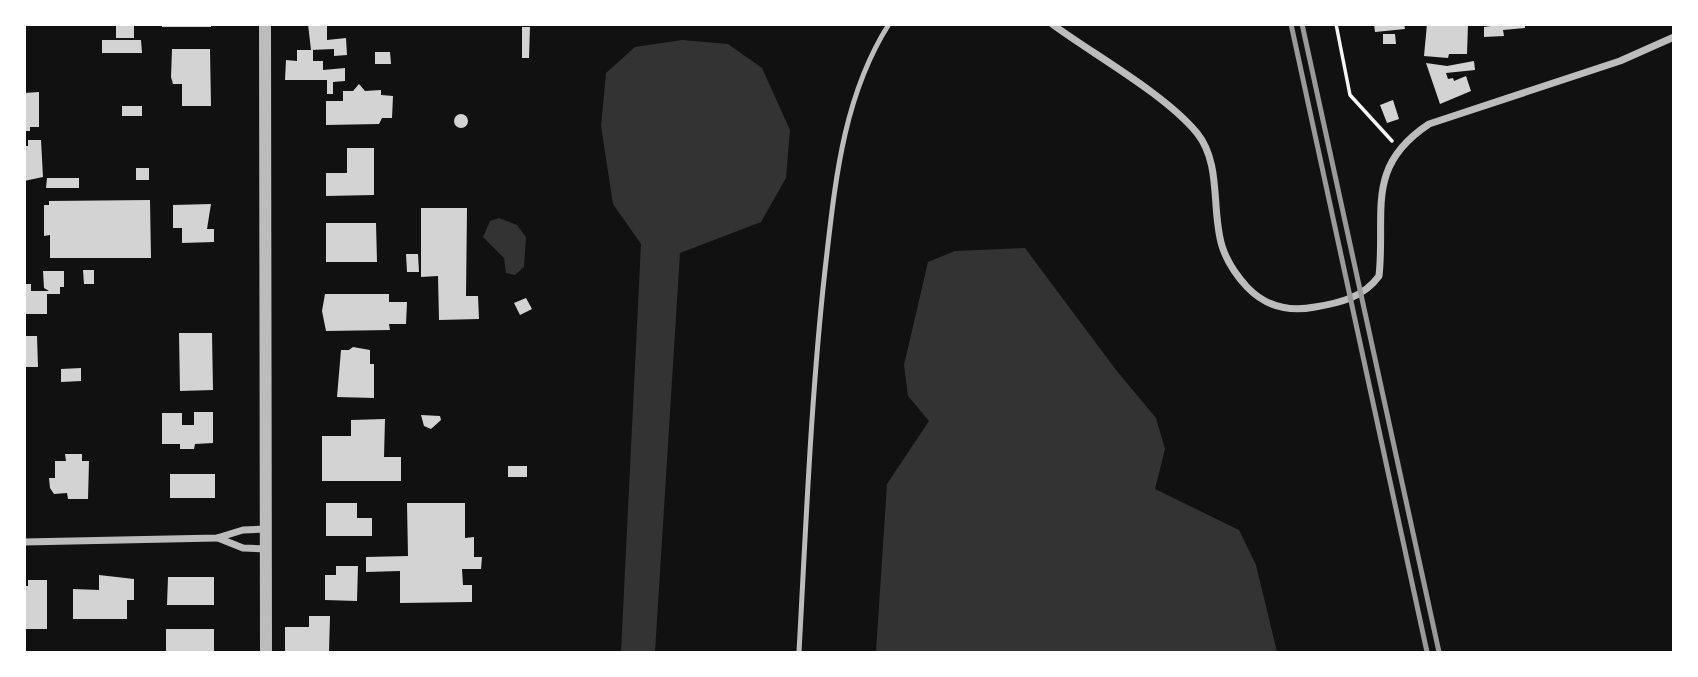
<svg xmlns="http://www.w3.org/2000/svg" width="1698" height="677" font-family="'Public Sans',sans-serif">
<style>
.water{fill:#333}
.building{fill:#d3d3d3}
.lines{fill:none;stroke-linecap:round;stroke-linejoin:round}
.path{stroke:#f5f5f5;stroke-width:3.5}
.service{stroke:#bcbcbc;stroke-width:5}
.minor{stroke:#bcbcbc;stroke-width:7}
.tertiary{stroke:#bcbcbc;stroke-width:12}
.rail{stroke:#9a9a9a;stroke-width:5}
</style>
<rect width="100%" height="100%" fill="#111"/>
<g class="water">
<polygon points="682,40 728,44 762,68 790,130 786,178 761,222 680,253 655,652 621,652 641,244 613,204 601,126 606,73 635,47"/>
<polygon points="499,218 517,225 526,237 524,267 515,275 506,273 504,258 483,237 490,221"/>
<polygon points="1025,248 1116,370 1156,418 1165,449 1155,489 1239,530 1256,565 1277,652 876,652 887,484 929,421 908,396 904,365 928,262 955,251"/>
</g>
<g class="building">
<rect x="116" y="24" width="18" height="14"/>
<rect x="162" y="24" width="49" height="3"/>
<polygon points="308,24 327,24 327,40 346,38 347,55 334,56 334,49 311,50"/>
<polygon points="1374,24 1404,24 1405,29 1375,32"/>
<polygon points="1427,24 1468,24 1467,54 1449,54 1448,58 1424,56"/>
<polygon points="1504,24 1525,24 1525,28 1503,30 1504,36 1484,37 1484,27"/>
<polygon points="522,27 530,27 529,58 522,58"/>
<polygon points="1383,34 1395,34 1396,44 1383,44"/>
<polygon points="102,40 141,40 142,53 102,53"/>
<polygon points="172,49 210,49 211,106 182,106 182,84 173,84 171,77"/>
<polygon points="297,50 313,50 313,61 323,61 323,70 345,68 345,81 333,82 333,94 327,94 327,80 285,80 286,60 297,61"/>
<polygon points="375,52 390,52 391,64 375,64"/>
<polygon points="1474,61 1475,70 1446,73 1448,79 1453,78 1454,81 1466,76 1471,91 1440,104 1426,63 1447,66"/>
<polygon points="359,84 365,91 381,90 381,95 393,96 392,118 382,118 379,124 326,125 326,101 343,101 343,91 353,91"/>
<polygon points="39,92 39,127 30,127 30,131 24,131 24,93"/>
<polygon points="1393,100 1399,119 1387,123 1380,105"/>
<rect x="122" y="106" width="20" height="10"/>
<circle cx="461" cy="121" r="7"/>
<polygon points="28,140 41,140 43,177 24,181 24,146 28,146"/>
<polygon points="347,148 374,148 374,195 326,196 326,173 347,173"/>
<rect x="136" y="168" width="13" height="12"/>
<polygon points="47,178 79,178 79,188 46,188"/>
<polygon points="150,200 151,258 50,258 50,235 44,236 44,205 49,205 49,201"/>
<polygon points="211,204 207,229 214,229 214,242 182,243 182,228 173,228 173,205"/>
<polygon points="421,208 467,208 466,296 478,296 479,319 439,320 438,276 421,277"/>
<polygon points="326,223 376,223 377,262 326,262"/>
<polygon points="406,254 418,254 419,272 407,272"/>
<polygon points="83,270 94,270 94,284 84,284"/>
<polygon points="43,271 64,271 64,287 60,287 60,294 47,294 47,314 24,314 24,284 31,284 31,291 49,291 44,288"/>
<polygon points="325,294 389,294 389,302 407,302 406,324 389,324 390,330 326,331 322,311"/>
<polygon points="526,298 532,309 520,315 514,303"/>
<polygon points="179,333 212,333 213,390 180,391"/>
<polygon points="24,336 37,336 38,367 24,367"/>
<polygon points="353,347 370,350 370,364 374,364 374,398 337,397 341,350 349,350"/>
<polygon points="81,368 81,381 61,382 61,369"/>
<polygon points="194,412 213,412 213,443 195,444 194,449 180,449 180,444 162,444 162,413 182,413 182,425 194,425"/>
<polygon points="421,415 440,416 441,420 431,429 424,426"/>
<polygon points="385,419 384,457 401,457 401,481 322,481 322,436 351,436 351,420"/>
<polygon points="65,454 82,454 82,461 89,461 88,499 68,499 67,493 54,494 50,488 49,478 55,478 55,461 66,461"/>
<rect x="508" y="466" width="19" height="11"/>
<rect x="170" y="474" width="45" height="24"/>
<polygon points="326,503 357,503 357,518 372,518 372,536 326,536"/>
<polygon points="407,503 465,503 465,538 474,537 474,557 482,557 481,569 462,569 463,585 472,585 472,602 400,603 400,571 366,572 366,557 408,556"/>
<polygon points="336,566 358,566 357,601 325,600 325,575 336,575"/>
<polygon points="99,575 134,579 134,600 127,600 127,619 73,619 73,589 99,590"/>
<polygon points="168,577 214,577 214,605 167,605"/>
<polygon points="28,580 47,580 47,629 24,629 24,586 28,586"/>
<polygon points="309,616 330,616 329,652 285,652 285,627 309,627"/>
<rect x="166" y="629" width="48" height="23"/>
</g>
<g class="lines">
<polyline class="path" points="1336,24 1350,95 1392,141"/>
<path class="service" d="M799,652C806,525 811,397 825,270C835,185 842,98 889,24"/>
<g class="minor">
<path d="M1052,24C1094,55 1165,94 1197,133C1222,164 1211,211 1222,246C1227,262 1236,275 1247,287C1265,306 1289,312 1315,307C1340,303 1364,297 1379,276C1386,212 1364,167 1429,124L1620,61L1674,37"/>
<polyline points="218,538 243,548 267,549"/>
<polyline points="24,542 217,538 243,530 267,529"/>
</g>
<polyline class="tertiary" points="265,24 266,652"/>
<g class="rail">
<polyline points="1291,24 1427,652"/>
<polyline points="1302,24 1439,652"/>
</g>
</g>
<rect width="1698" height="677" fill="none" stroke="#ffffff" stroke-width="52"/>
</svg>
